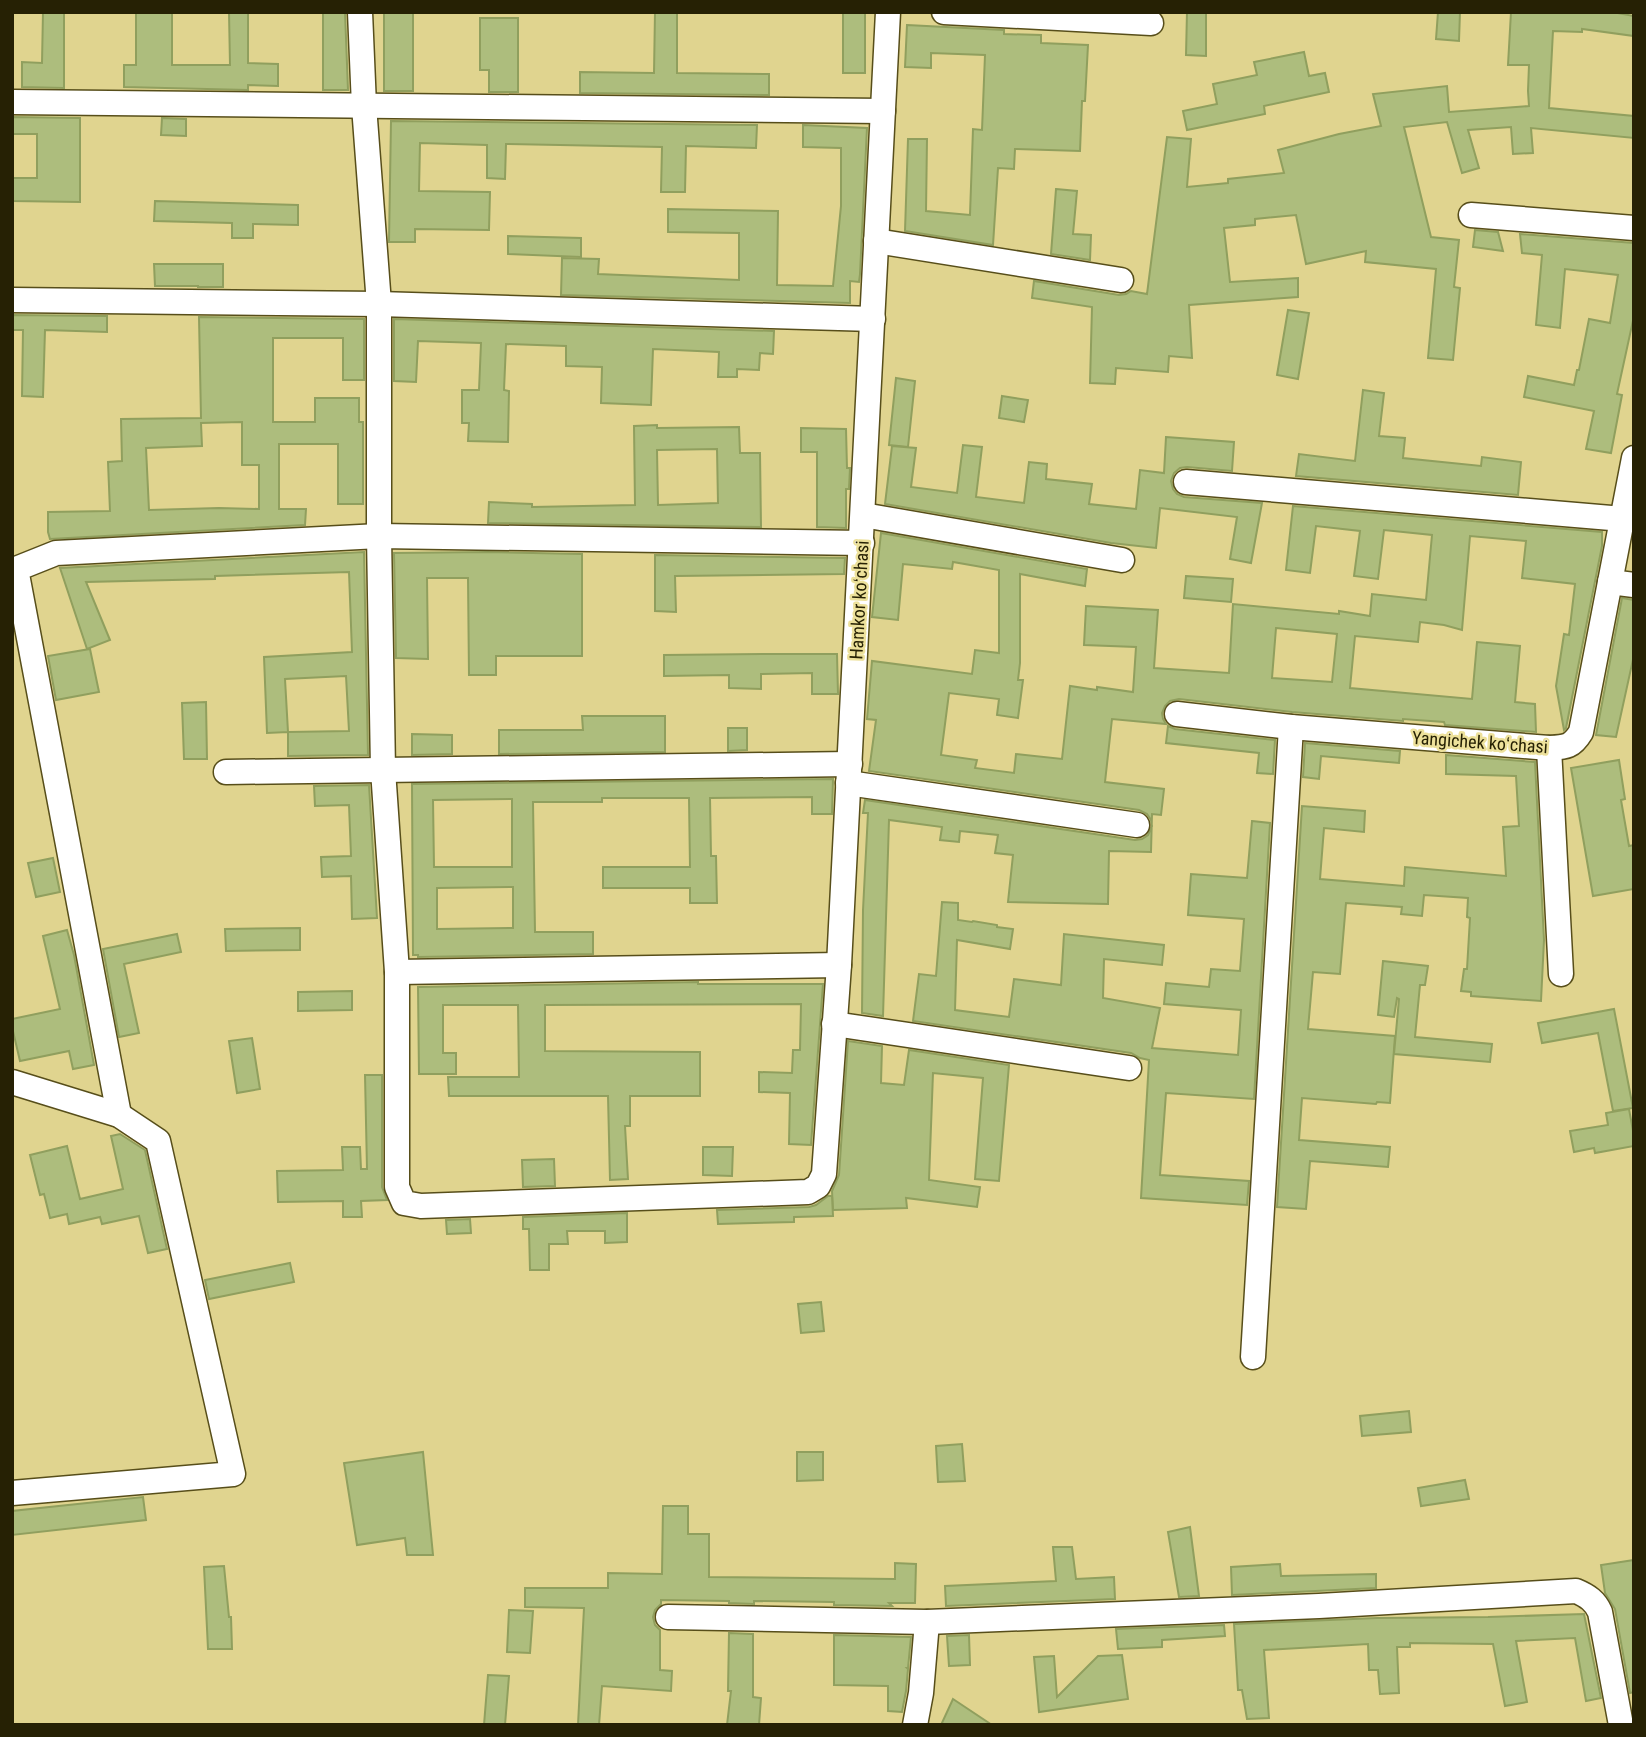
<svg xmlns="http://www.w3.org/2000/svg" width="1646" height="1737" font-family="'Roboto Condensed',sans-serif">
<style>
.building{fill:#adbd7d;stroke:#909f5e;stroke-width:2;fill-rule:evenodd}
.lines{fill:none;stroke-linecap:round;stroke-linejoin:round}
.street-casing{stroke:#574e1a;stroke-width:27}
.street{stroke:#fff;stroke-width:24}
.labels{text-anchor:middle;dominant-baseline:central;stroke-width:5;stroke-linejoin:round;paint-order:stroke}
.street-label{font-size:18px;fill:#262104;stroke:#ede19b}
</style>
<rect width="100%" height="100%" fill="#e0d48f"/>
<g class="building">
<polygon points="43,12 64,12 64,88 22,87 22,62 42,63"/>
<polygon points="136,12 172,12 172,65 230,65 229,12 248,12 248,63 278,64 278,86 248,85 248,90 124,87 124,65 136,65"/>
<polygon points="323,12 345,12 348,90 323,90"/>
<rect x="384" y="12" width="29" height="79"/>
<polygon points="655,12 677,12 677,73 769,74 769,95 580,93 580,72 654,73"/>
<rect x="843" y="12" width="22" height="61"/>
<polygon points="1187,12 1206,12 1206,56 1186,55"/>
<polygon points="1438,12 1460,12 1459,41 1436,39"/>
<polygon points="1511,12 1612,12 1634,16 1634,36 1582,29 1582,32 1553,31 1549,108 1634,116 1634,138 1531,128 1533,153 1513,154 1511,127 1468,130 1479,168 1462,173 1447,122 1404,127 1431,237 1459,240 1454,287 1460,288 1453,360 1428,358 1436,269 1365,262 1366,251 1306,264 1296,215 1255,219 1255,225 1224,228 1230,282 1298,278 1298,297 1189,305 1192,358 1169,356 1168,372 1116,368 1115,384 1090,383 1092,307 1032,298 1034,281 1119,295 1126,294 1131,291 1147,294 1167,137 1191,139 1187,187 1228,183 1228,179 1284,173 1278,150 1339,134 1381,126 1373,94 1447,86 1449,112 1529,106 1528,91 1529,65 1508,65"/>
<polygon points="480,18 518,18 518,92 489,92 489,70 480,70"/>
<polygon points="907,25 1004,30 1004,34 1041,35 1041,43 1088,45 1085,101 1082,101 1080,151 1015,149 1014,169 998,168 993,245 905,231 908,139 927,139 926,211 970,215 973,129 982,130 985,55 931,53 931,68 905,67"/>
<polygon points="1304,52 1309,76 1325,73 1329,92 1264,106 1265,114 1187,130 1183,111 1217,104 1213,84 1257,75 1254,62"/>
<polygon points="12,117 80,118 80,202 12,201 12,178 37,178 37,134 12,134"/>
<polygon points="162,118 186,119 186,136 161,135"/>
<polygon points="391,121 757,125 756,148 686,146 685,192 661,192 662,147 506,144 505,179 487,178 487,145 420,143 419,191 490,192 489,230 415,229 415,242 389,242"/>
<polygon points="803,125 867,128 860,274 859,282 850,281 850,303 561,295 562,258 599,259 598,274 739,280 739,233 668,232 668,209 778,211 777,285 833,286 841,206 841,148 803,147"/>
<polygon points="1056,189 1077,191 1073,234 1091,235 1090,260 1051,254"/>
<polygon points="155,201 298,205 298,225 253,224 253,238 232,238 232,223 154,221"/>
<polygon points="1475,230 1498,232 1503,251 1473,247"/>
<polygon points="1520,234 1634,243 1634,316 1617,394 1622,395 1611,453 1586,449 1594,411 1524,397 1528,376 1574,385 1577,370 1579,370 1589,319 1610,323 1618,275 1565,269 1560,328 1536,325 1542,255 1522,253"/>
<polygon points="508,236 581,238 581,257 508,254"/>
<polygon points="154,264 223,264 223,287 198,287 198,286 155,286"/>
<polygon points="1288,310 1309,313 1298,379 1277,375"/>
<polygon points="12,315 107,316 107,332 45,330 43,397 22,396 23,330 12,330"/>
<path d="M199,317L364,319V380H343V338H273V422H315V398H359V422H363V504H338V444H279V509H306L305,525L50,539L48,532V512L110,511L108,462L122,461L121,419L201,418ZM242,422V465H259V509L219,508L149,510L146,448L202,446L201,423Z"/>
<polygon points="394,319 774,331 773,354 760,353 759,370 737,369 737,377 718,377 719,352 653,349 651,405 601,403 602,367 566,366 566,346 506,344 504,390 509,391 508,442 468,441 469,423 462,423 462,390 479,390 481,343 418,341 416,382 394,381"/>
<polygon points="896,378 915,381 908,447 889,445"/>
<polygon points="1363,390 1384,393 1379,436 1405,438 1403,458 1481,466 1482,457 1521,462 1518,495 1296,476 1299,454 1355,461"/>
<polygon points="1002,396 1028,400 1024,422 999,418"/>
<path d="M657,425V428L739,427L740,453H760L761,527L488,523L489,502L532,504V507L635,505L634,426ZM717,449L718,503L658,505L657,450Z"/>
<polygon points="801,428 846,429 847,468 850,468 849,489 846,489 846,528 817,527 817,452 801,452"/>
<polygon points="1166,437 1234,442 1232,471 1187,467 1180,468 1174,473 1171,481 1173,489 1177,494 1184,497 1262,503 1251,563 1230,559 1237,517 1160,508 1156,548 1111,543 885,504 892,446 916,448 911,487 957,493 963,445 982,447 976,497 1024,503 1029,462 1047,464 1046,479 1092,484 1089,504 1136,509 1140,470 1164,473"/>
<path d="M1293,506L1602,532V546L1566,728L1564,730L1556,686L1564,634L1569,635L1575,584L1522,578L1526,541L1470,536L1462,630L1444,625L1420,622L1418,642L1355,636L1350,688L1472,699L1477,642L1520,646L1515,702L1535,704L1536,732L1445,725L1444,722L1403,719V721L1292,712L1179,699L1170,701L1165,706L1162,713L1163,719L1166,724L1112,719L1105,782L1164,789L1161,815L1152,814L1151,852L1109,851L1108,904L1008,902L1013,855L995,853L998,835L960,831L959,842L940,840L942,827L889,820L883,1016L862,1013L863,910L868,813H863L865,800L1135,840L1142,839L1148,835L1152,826L1151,820L1147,814L1139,810L869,771L876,720L867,719L872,661L972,674L975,650L999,653V570L953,562L952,569L903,564L898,620L872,617L881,533L1087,569L1085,586L1020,574V663L1018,680H1023L1018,718L997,715L999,699L949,693L941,755L977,760L975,768L1014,773L1016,754L1062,759L1070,686L1097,690V687L1133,692L1136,647L1084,645L1086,606L1158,610L1154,668L1229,673L1233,604L1339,614V611L1370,616L1372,594L1426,600L1432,535L1384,530L1378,579L1354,576L1360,531L1316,526L1310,573L1286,570ZM1276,628L1337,634L1332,682L1272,678Z"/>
<path d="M364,552L368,755L288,756V732L267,733L264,657L352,652L349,572L215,576V579L86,582L110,640L87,649L60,568ZM346,676L349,731L288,732L285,679Z"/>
<polygon points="487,552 582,554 582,656 496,656 496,675 469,675 468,578 427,578 428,659 396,658 394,553"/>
<polygon points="655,555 845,558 844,574 675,576 676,612 655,611"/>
<polygon points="1186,576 1233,579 1231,602 1184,598"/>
<polygon points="1622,598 1634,600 1634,655 1616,737 1596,735"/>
<polygon points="90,649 99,692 56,700 48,656"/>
<polygon points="762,654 837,654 838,694 812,694 812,673 761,674 761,689 729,688 729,675 664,676 664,655"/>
<polygon points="206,702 207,759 184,759 182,703"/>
<polygon points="582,716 665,716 665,752 499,754 499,730 583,730"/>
<polygon points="1168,726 1175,729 1275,740 1273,774 1257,773 1259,753 1166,743"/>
<polygon points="728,728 747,728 747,750 728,751"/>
<polygon points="412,734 452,735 452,754 412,755"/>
<polygon points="1305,743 1400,751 1399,763 1321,756 1319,779 1303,777"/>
<polygon points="1446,755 1535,762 1544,940 1541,1001 1471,996 1471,992 1461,991 1464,969 1467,969 1470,918 1467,917 1468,898 1424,895 1422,916 1401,914 1402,907 1346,903 1340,974 1313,972 1308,1029 1395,1036 1390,1103 1377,1102 1376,1104 1302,1098 1299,1140 1390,1147 1388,1167 1310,1161 1306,1209 1277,1207 1302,806 1365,811 1364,832 1324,828 1320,879 1404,886 1405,867 1506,876 1503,827 1519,826 1516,776 1446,774"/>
<polygon points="1619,760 1625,799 1621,800 1629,846 1634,845 1634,889 1593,896 1571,768"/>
<path d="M833,779L832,814H812V797L710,798L711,856H716L717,903H690V888H603V867H690L689,798H602V802H533L535,932H593V954L418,957V955H413L412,784ZM512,799V867H434L433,800ZM513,887V928L437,929V888Z"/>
<polygon points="369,785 377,918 352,919 351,876 322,877 321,857 351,856 349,805 315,806 314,786"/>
<polygon points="1252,821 1270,823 1254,1099 1166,1093 1160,1175 1249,1181 1247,1205 1141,1198 1149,1060 1140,1058 1131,1053 913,1021 919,974 936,976 942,902 958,903 958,920 972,922 973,921 997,925 997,927 1013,929 1010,949 957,940 955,1010 1009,1017 1014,979 1061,985 1064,934 1164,945 1162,965 1104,959 1103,998 1160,1008 1152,1048 1238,1055 1241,1010 1164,1004 1166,983 1209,987 1211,969 1240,971 1244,919 1188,915 1191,874 1247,878"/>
<polygon points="53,858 60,892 36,897 28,863"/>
<polygon points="300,928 300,950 226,951 225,929"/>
<polygon points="67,930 74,955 94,1065 73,1069 69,1051 20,1061 12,1027 12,1019 60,1009 43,936"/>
<polygon points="177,934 181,952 124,964 139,1033 119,1037 103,949"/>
<polygon points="1383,961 1428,966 1425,985 1420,985 1415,1037 1492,1044 1490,1062 1394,1054 1399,999 1397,998 1394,1017 1378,1015"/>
<polygon points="698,982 698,984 823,984 811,1145 789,1144 790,1093 759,1092 759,1072 792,1073 793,1050 800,1050 801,1004 545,1005 545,1051 700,1052 700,1096 630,1096 630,1126 625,1126 628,1179 610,1180 608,1096 449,1096 448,1077 519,1077 518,1005 443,1005 443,1053 456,1053 456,1074 419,1074 418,987"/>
<polygon points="352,991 352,1010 298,1011 298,992"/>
<polygon points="1614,1009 1633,1108 1613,1111 1598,1033 1542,1043 1538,1023"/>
<polygon points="252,1038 260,1089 237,1093 229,1041"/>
<polygon points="848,1041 882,1046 881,1083 904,1085 909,1050 1009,1065 999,1181 975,1179 983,1078 933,1073 929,1180 980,1187 977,1207 906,1198 907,1208 833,1210 832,1191 839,1175"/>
<polygon points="365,1075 382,1075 382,1187 387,1200 361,1201 362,1217 343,1217 343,1201 278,1202 277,1171 343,1170 342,1147 360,1147 361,1169 367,1169"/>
<polygon points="1629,1109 1634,1136 1634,1146 1595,1153 1594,1148 1574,1152 1570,1131 1608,1125 1606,1113"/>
<polygon points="120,1134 145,1150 167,1249 148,1253 139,1216 102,1224 100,1217 69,1224 67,1214 50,1218 44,1194 40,1195 30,1155 67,1146 80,1199 123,1189 111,1136"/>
<polygon points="703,1147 733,1147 732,1176 703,1175"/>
<polygon points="554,1159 555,1186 523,1187 522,1160"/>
<polygon points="828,1196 832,1196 833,1216 794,1217 794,1222 718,1224 717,1210 809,1207 816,1205"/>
<polygon points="627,1213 627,1242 605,1243 605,1231 567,1231 568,1244 549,1244 549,1270 530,1270 529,1229 523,1229 523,1217"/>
<polygon points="470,1219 471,1233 447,1234 446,1220"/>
<polygon points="290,1263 294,1282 209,1299 205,1280"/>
<polygon points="821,1302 824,1331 801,1333 798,1304"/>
<polygon points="1409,1411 1411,1432 1362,1436 1360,1416"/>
<polygon points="962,1444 965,1481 938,1482 936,1446"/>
<polygon points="423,1452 433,1555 407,1555 405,1538 357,1545 344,1463"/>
<polygon points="797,1452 823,1452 823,1480 797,1481"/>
<polygon points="1465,1480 1469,1499 1421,1506 1418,1488"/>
<polygon points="143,1497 146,1520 12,1535 12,1511"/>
<polygon points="663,1506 688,1506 688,1534 709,1534 709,1577 895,1579 895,1563 916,1564 915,1603 889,1603 892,1606 834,1605 834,1602 754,1601 754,1604 729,1603 729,1601 661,1600 661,1604 655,1610 653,1617 655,1625 660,1630 660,1670 672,1671 671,1691 602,1686 599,1725 578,1725 584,1608 525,1607 525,1588 608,1588 608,1573 662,1574"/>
<polygon points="1190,1527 1199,1596 1179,1597 1168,1532"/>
<polygon points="1053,1547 1072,1547 1076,1579 1114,1577 1115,1599 946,1606 945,1586 1056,1581"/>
<polygon points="1634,1560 1634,1692 1630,1693 1615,1609 1605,1593 1601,1565"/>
<polygon points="1280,1564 1281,1576 1376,1574 1376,1588 1232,1595 1231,1567"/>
<polygon points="224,1566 229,1617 231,1617 232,1649 208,1649 204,1567"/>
<polygon points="509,1610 533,1611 530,1653 507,1652"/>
<polygon points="1584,1614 1601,1698 1586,1701 1575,1638 1516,1641 1527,1702 1505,1706 1493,1644 1410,1643 1410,1647 1397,1647 1399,1693 1380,1694 1378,1670 1369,1670 1368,1644 1264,1650 1269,1718 1247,1719 1242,1690 1238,1690 1234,1624 1377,1618 1488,1617"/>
<polygon points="1224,1625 1225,1636 1162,1640 1162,1647 1118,1649 1116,1629"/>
<polygon points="729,1633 753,1634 753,1697 761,1698 759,1725 727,1725 731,1691 728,1691"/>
<polygon points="834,1635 911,1637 908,1668 907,1668 908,1669 906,1691 902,1712 888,1711 888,1686 834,1685"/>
<polygon points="969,1635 970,1665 949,1666 947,1636"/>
<polygon points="1122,1655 1128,1699 1039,1712 1034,1657 1054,1656 1057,1697 1098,1656"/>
<polygon points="488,1675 509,1676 505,1725 484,1725"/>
<polygon points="953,1699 992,1725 941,1725"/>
</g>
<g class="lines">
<g class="street-casing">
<g id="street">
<polyline points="360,12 364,106 379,304 379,536 383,770 397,972 397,1187 404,1203 421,1206 808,1192 818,1186 824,1174 839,965 888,12"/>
<polyline points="944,12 1151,23"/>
<polyline points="12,102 883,111"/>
<polyline points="1471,215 1634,228"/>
<polyline points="876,241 1121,280"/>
<polyline points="12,300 379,304 873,319"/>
<polyline points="1186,482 1623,519"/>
<polyline points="863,515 1122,560"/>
<polyline points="1610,582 1634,585"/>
<path d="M1177,714L1291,727L1549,748C1566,747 1572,747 1581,732L1634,458"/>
<polyline points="1549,748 1561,974"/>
<polyline points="226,772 850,764"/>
<polyline points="848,783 1137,825"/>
<polyline points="397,972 839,965"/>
<polyline points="834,1024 1129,1068"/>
<polyline points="12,1082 119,1115 158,1141 233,1474 12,1493"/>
<polyline points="119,1115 16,569 56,553 379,536 862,543"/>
<polyline points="1253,1357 1291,727"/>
<path d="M668,1617L927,1622L1319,1606L1576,1591C1588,1596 1595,1601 1600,1612L1621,1725"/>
<polyline points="915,1725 921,1693 927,1622"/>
</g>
</g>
<use href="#street" class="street"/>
</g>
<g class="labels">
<g class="street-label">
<text transform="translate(859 600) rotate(-87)">Hamkor koʻchasi</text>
<text transform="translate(1480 742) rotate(4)">Yangichek koʻchasi</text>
</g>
</g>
<rect width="1646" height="1737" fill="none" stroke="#262104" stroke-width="28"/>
</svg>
